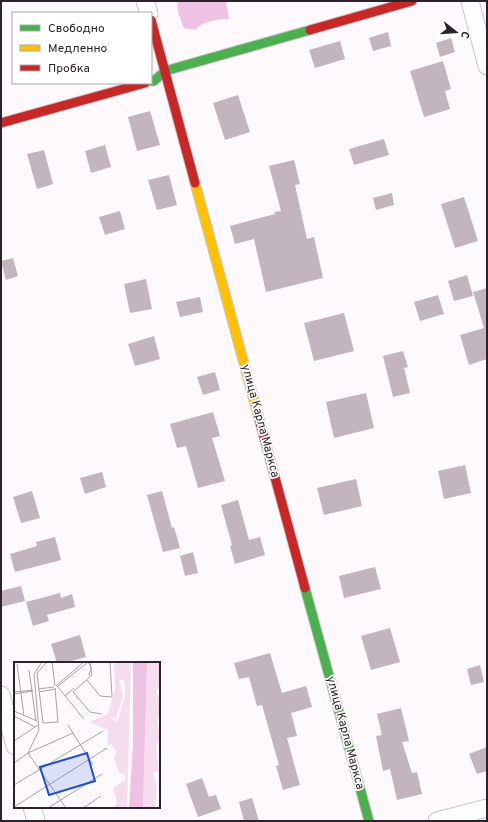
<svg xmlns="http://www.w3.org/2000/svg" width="488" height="822" font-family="Overpass,sans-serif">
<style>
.water{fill:#edc2e3}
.building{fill:#c3b5c0}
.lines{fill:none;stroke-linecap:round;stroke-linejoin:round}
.street-casing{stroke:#ccc5ca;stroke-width:19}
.fast-casing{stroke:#ccc5ca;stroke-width:11}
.slow-casing{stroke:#ccc5ca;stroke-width:11}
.jam-casing{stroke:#ccc5ca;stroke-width:11}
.street{stroke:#fffeff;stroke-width:17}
.fast{stroke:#4caf50;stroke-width:9}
.slow{stroke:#ffc107;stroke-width:9}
.jam{stroke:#c62828;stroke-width:9}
.labels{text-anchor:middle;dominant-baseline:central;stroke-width:3.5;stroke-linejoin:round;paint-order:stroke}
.street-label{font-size:12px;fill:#2d222b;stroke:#fff}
.inset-road{fill:none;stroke:#aaa3a8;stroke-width:1}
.view{fill:#1d4ed8;fill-opacity:0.15;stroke:#1d4ed8;stroke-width:2}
.inset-edge{fill:none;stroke:#2d222b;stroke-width:2}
</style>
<rect width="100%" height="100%" fill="#fef9fc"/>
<path class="water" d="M177,1H226L229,19C218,19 202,21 195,30L184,28L178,12Z"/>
<g class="building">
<polygon points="388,32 391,46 373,51 369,38"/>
<polygon points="451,38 455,52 440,57 436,43"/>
<polygon points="340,41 345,59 315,68 309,50"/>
<polygon points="443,61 451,89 445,91 450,109 424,117 410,71"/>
<polygon points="238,95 250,132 225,140 213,103"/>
<polygon points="150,111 160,145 137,151 128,117"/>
<polygon points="384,139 389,155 354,165 349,149"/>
<polygon points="105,145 111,167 91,173 85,151"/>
<polygon points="44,150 53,184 37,189 27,154"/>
<polygon points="294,160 300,184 295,185 307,239 314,237 323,278 266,292 254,239 235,244 230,226 275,214 274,212 281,211 269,166"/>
<polygon points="169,175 177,205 157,210 148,180"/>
<polygon points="392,193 394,205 376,210 373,198"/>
<polygon points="464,197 478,241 455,248 441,204"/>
<polygon points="120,211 125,229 105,235 99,217"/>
<polygon points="13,258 18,276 6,280 1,261"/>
<polygon points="467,275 473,296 454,301 448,281"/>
<polygon points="146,279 152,309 130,313 124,284"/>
<polygon points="487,288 487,359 469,365 460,335 484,328 473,292"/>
<polygon points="438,295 444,314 420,321 414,302"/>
<polygon points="200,297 203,312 180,317 176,302"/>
<polygon points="344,313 354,351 314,361 304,323"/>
<polygon points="154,336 160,359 135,366 128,344"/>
<polygon points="403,351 408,367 404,368 410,393 393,397 383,356"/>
<polygon points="215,372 220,390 203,395 197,377"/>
<polygon points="366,393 374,428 334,438 326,402"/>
<polygon points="213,412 220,436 212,438 225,481 198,488 186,446 177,448 170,424"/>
<polygon points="465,465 471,493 444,499 438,471"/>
<polygon points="102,472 106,487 85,494 80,478"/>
<polygon points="356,479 362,506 324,515 317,488"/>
<polygon points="32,491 40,518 21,523 13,497"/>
<polygon points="162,491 172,528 174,527 180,548 163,552 147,495"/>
<polygon points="238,500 249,540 260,537 265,555 235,564 230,546 232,545 221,505"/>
<polygon points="55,537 61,560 15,572 10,554 37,546 36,542"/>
<polygon points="193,552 198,573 185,576 180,556"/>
<polygon points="375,567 381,589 344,598 339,576"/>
<polygon points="21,586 25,601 1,607 1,591"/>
<polygon points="60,593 61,598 72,594 75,607 47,615 49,621 33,626 26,602"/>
<polygon points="390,628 400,662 371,670 361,636"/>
<polygon points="80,635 86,657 64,663 57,663 51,644"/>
<polygon points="270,653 282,693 306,686 312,707 291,713 297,736 287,738 300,785 283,790 276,766 279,765 262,705 257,706 249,677 239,679 234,663"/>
<polygon points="480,665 484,682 471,685 467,669"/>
<polygon points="401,708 409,741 402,742 412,773 417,772 422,794 397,800 390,769 383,771 376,736 382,735 377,714"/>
<polygon points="487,747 487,771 477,774 469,754"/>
<polygon points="202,778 209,797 216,795 221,809 198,817 186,784"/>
<polygon points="252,798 259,821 244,821 239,802"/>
</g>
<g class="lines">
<g class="street-casing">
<g id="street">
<polyline points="145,1 149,13"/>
<polyline points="470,1 487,66"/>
<polyline points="1,695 15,746"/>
<polyline points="32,807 36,821"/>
<polyline points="437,821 487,808"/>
</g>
</g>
<g class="fast-casing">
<g id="fast">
<polyline points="151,81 154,81 165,71 310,30"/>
<polyline points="305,588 369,821"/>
</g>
</g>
<g class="slow-casing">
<polyline id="slow" points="195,183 258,415"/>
</g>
<g class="jam-casing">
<g id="jam">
<polyline points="151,20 195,183"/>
<polyline points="310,30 412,1"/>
<polyline points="1,123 145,83"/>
<polyline points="258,415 305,588"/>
</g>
</g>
<use href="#street" class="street"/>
<use href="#fast" class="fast"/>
<use href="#slow" class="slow"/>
<use href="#jam" class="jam"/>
</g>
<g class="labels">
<g class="street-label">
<text transform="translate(260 421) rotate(75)">улица Карла Маркса</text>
<text transform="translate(345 733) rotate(75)">улица Карла Маркса</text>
</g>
</g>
<g transform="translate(14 662)">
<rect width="146" height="146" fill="#fef9fc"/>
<path d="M100,0H117L113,146H100L103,140L99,126L111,118V115L110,112L105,111L100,97L102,89L97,82L94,83V68L76,60L94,52L101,27ZM105,18H109L111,23V33L104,58L102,60L95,55L102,57L109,33ZM133,0H146V23L142,31L145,35L146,51L143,58L146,74L142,88L145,109L139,111L143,124L141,146H129Z" fill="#f5dcef" fill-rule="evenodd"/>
<path d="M119,0H133L129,146H115L119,83Z" fill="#edc2e3"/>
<path class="inset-road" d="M33,0L23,11L29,61L44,60L41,26M38,0L41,24M74,0L77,5L75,14M76,0L78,13L59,30L76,50L88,52M3,2L10,54M15,8L22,59M73,18L86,34L98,35L96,0M42,24L70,0M43,24L70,57M43,25L74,0M24,27L40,25M0,30L19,28M25,30L42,27M0,32L19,29M51,34L60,26M0,49L23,59M0,54L21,65M54,63L79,103M0,79L24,63M0,101L14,91L25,68L20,12L28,0M0,123L89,69M0,145L93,86M34,146L88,112M52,146L14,91L59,71M69,146L87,134"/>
<path class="view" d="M73,91L81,119L35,133L26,105Z"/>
<rect width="146" height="146" class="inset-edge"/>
</g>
<rect width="488" height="822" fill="none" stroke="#2d222b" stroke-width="4"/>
<rect x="12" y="12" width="140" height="72" fill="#ffffff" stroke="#aba7aa"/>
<rect x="20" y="25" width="20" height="6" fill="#4caf50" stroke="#aba7aa"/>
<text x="48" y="32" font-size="12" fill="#2d222b">Свободно</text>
<rect x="20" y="45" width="20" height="6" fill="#ffc107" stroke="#aba7aa"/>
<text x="48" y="52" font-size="12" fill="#2d222b">Медленно</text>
<rect x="20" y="65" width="20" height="6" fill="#c62828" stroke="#aba7aa"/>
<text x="48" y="72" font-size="12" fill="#2d222b">Пробка</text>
<g transform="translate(456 32) rotate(107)" stroke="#ffffff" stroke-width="3" paint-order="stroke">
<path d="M0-3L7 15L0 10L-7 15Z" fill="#2d222b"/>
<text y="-6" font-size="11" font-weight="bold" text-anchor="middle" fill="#2d222b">С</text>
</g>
</svg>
